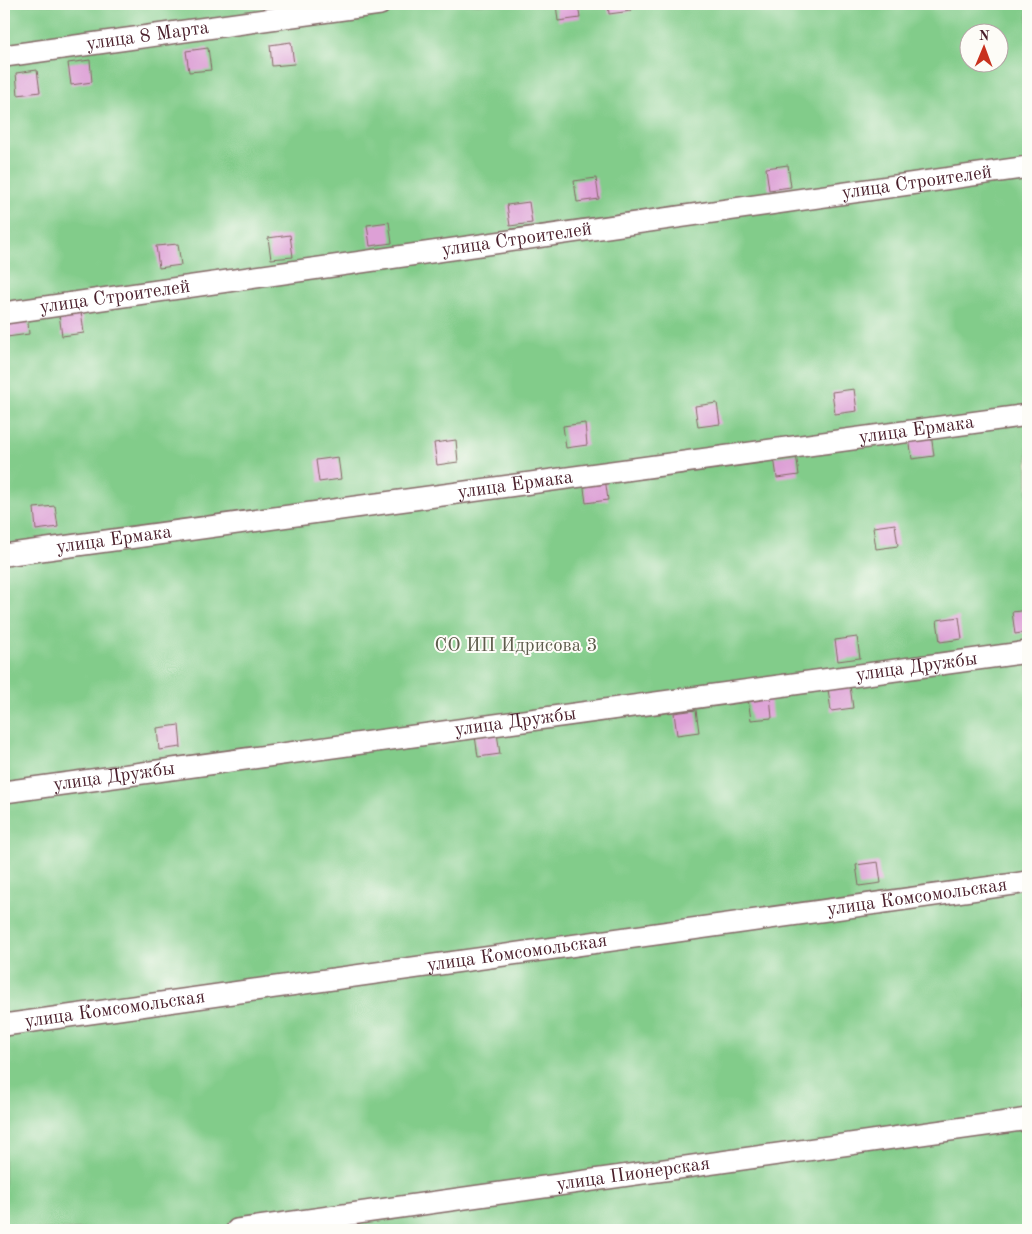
<svg xmlns="http://www.w3.org/2000/svg" width="1032" height="1234" font-family="'Old Standard TT',serif">
<style>
.green{fill:#82cc8a;stroke:#66765a;fill-rule:evenodd}
.building{fill:#dda0d6}
.lines{fill:none;stroke-linecap:round;stroke-linejoin:round}
.minor-casing{stroke:#846766;stroke-width:24}
.minor{stroke:#fff;stroke-width:21}
.labels{text-anchor:middle;dominant-baseline:central;stroke-width:4;stroke-linejoin:round;paint-order:stroke}
.street-label{font-size:19px;fill:#4a1f2b;stroke:#fdfcf7}
.park-label{font-size:19px;fill:#5e5c4c;stroke:#fdfcf7}
</style>
<rect width="100%" height="100%" fill="#fdfcf7"/>
<filter id="ink" filterUnits="userSpaceOnUse"><feTurbulence type="fractalNoise" baseFrequency=".02" numOctaves="2"/><feDisplacementMap in="SourceGraphic" scale="10" xChannelSelector="R" yChannelSelector="G"/><feConvolveMatrix kernelMatrix="1 2 1 2 8 2 1 2 1" color-interpolation-filters="sRGB"/></filter>
<filter id="wash" filterUnits="userSpaceOnUse"><feTurbulence type="fractalNoise" baseFrequency=".0096" numOctaves="4" result="noise"/><feDisplacementMap in="SourceGraphic" scale="20" xChannelSelector="R" yChannelSelector="G"/><feGaussianBlur stdDeviation="1.12" result="paint"/><feColorMatrix in="noise" values="0 0 0 0 0 0 0 0 0 0 0 0 0 0 0 0 0 1.4 0 .05"/><feComposite in="paint" operator="in"/></filter>
<g filter="url(#wash)">
<rect width="100%" height="100%" fill="#f1ecd4"/>
<path class="green" d="M4,4H1028V1230H4ZM970,32H1000V62H970Z"/>
<g id="blocks">
<g class="building">
<polygon points="556,4 578,4 580,18 558,21"/>
<polygon points="608,4 630,4 631,11 609,14"/>
<polygon points="291,42 294,64 272,66 270,45"/>
<polygon points="208,48 211,70 189,72 186,51"/>
<polygon points="90,60 92,82 71,85 68,63"/>
<polygon points="37,70 40,92 18,95 16,73"/>
<polygon points="788,165 791,187 769,190 766,168"/>
<polygon points="596,178 599,199 577,202 574,181"/>
<polygon points="529,202 532,223 510,226 507,205"/>
<polygon points="389,222 392,243 370,246 367,225"/>
<polygon points="290,235 293,257 271,259 268,238"/>
<polygon points="178,244 181,265 159,268 156,246"/>
<polygon points="81,311 84,333 62,336 59,314"/>
<polygon points="27,312 29,334 7,337 5,315"/>
<polygon points="854,389 857,411 835,414 832,392"/>
<polygon points="717,403 720,424 698,427 695,406"/>
<polygon points="585,423 587,445 566,448 563,426"/>
<polygon points="931,434 934,456 912,459 909,437"/>
<polygon points="456,440 458,462 437,465 434,443"/>
<polygon points="796,454 799,475 777,478 774,457"/>
<polygon points="338,457 341,479 319,482 316,460"/>
<polygon points="605,478 608,500 586,503 583,481"/>
<polygon points="55,506 58,527 36,530 34,508"/>
<polygon points="895,524 898,546 876,549 873,527"/>
<polygon points="1028,610 1028,632 1015,634 1012,612"/>
<polygon points="959,617 962,639 940,642 937,620"/>
<polygon points="857,637 860,658 838,661 835,640"/>
<polygon points="850,686 853,708 831,711 828,689"/>
<polygon points="770,696 772,718 751,720 748,699"/>
<polygon points="696,710 699,732 677,735 674,713"/>
<polygon points="179,725 181,747 159,750 157,728"/>
<polygon points="497,733 500,754 478,757 475,736"/>
<polygon points="878,862 881,883 859,886 856,865"/>
</g>
</g>
</g>
<g filter="url(#ink)">
<use href="#blocks" fill-opacity="0" stroke="#846766" stroke-width="1"/>
<g class="lines">
<g class="minor-casing">
<g id="minor">
<path id="s1" d="M4,56L380,4"/>
<path id="s2" d="M4,313L1028,167"/>
<path id="s3" d="M4,555L1028,415"/>
<path id="s4" d="M4,792L1028,652"/>
<path id="s5" d="M4,1025L1028,882"/>
<path id="s6" d="M237,1230L1028,1119"/>
</g>
</g>
<use href="#minor" class="minor"/>
</g>
</g>
<g class="labels">
<g class="street-label">
<text stroke="none"><textPath href="#s1" startOffset="145">улица 8 Марта</textPath></text>
<text stroke="none"><textPath href="#s2" startOffset="922">улица Строителей</textPath></text>
<text stroke="none"><textPath href="#s2" startOffset="518">улица Строителей</textPath></text>
<text stroke="none"><textPath href="#s2" startOffset="112">улица Строителей</textPath></text>
<text stroke="none"><textPath href="#s3" startOffset="921">улица Ермака</textPath></text>
<text stroke="none"><textPath href="#s3" startOffset="516">улица Ермака</textPath></text>
<text stroke="none"><textPath href="#s3" startOffset="111">улица Ермака</textPath></text>
<text stroke="none"><textPath href="#s4" startOffset="921">улица Дружбы</textPath></text>
<text stroke="none"><textPath href="#s4" startOffset="516">улица Дружбы</textPath></text>
<text stroke="none"><textPath href="#s4" startOffset="111">улица Дружбы</textPath></text>
<text stroke="none"><textPath href="#s5" startOffset="922">улица Комсомольская</textPath></text>
<text stroke="none"><textPath href="#s5" startOffset="518">улица Комсомольская</textPath></text>
<text stroke="none"><textPath href="#s5" startOffset="112">улица Комсомольская</textPath></text>
<text stroke="none"><textPath href="#s6" startOffset="400">улица Пионерская</textPath></text>
</g>
<g class="park-label">
<text x="516" y="646">СО ИП Идрисова 3</text>
</g>
</g>
<rect width="1032" height="1234" fill="none" stroke="#fdfcf7" stroke-width="20"/>
<g transform="translate(984 48) rotate(1)"><circle r="24" fill="#fdfcf7" stroke="#b5a4a5"/>
<path d="M0-4L9 19L0 12L-9 19Z" fill="#c8321e"/>
<text y="-8" font-size="14" font-weight="bold" text-anchor="middle" fill="#4a1f2b">N</text>
</g>
</svg>
